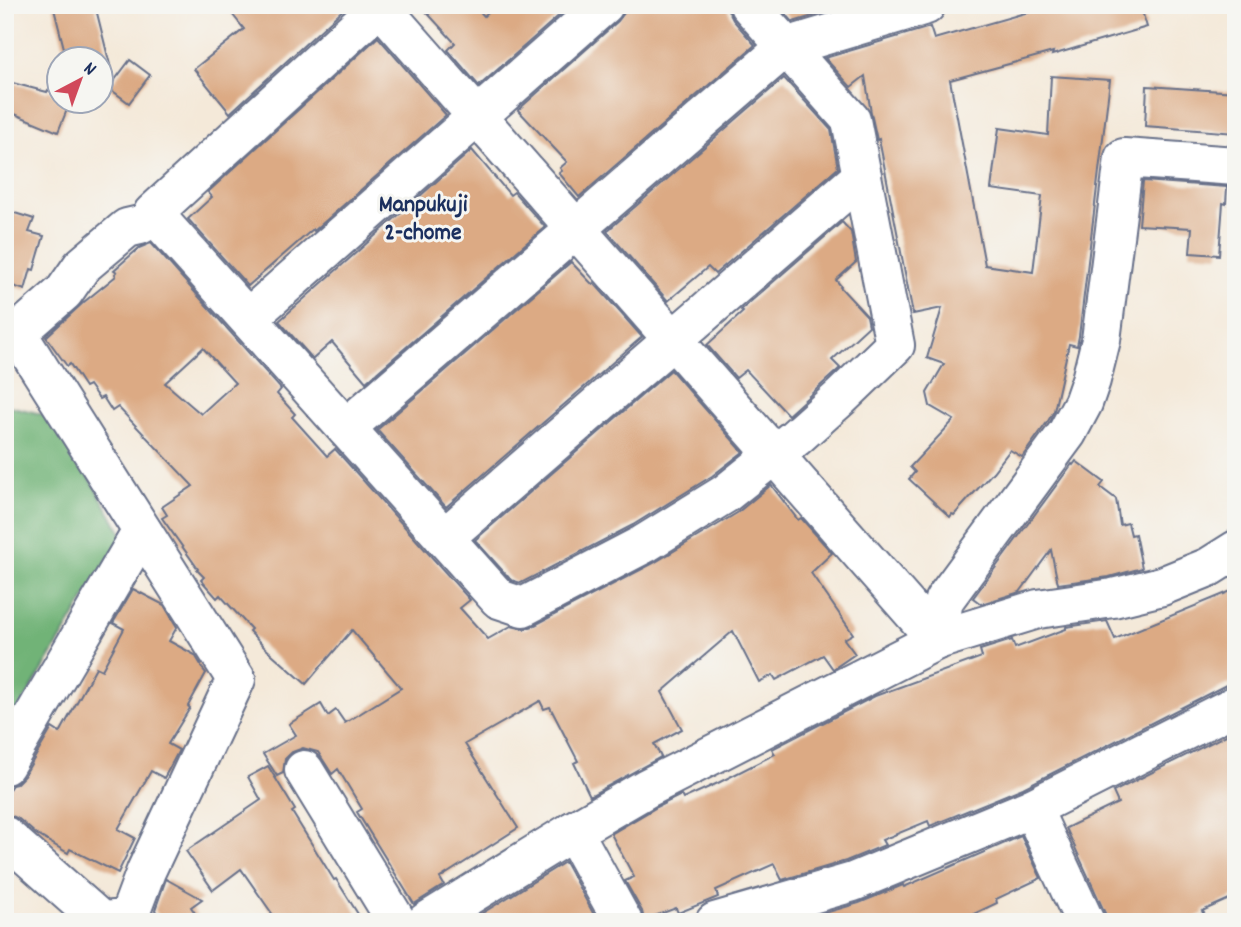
<svg xmlns="http://www.w3.org/2000/svg" width="1241" height="927" font-family="Dekko,sans-serif">
<style>
.forest{fill:#71b377;stroke:#46716a;stroke-width:2}
.building{fill:#dcaa84;fill-rule:evenodd}
.lines{fill:none;stroke-linecap:round;stroke-linejoin:round}
.minor-casing{stroke:#677089;stroke-width:42}
.minor{stroke:#fff;stroke-width:38}
.labels{text-anchor:middle;dominant-baseline:central;stroke-width:6;stroke-linejoin:round;paint-order:stroke}
.neighbourhood-label{font-size:24px;font-weight:bold;fill:#1b2f5e;stroke:#f6f6f2}
</style>
<rect width="100%" height="100%" fill="#f6f6f2"/>
<filter id="ink" filterUnits="userSpaceOnUse"><feTurbulence type="fractalNoise" baseFrequency=".0143" numOctaves="2"/><feDisplacementMap in="SourceGraphic" scale="14" xChannelSelector="R" yChannelSelector="G"/><feConvolveMatrix kernelMatrix="1 2 1 2 8 2 1 2 1" color-interpolation-filters="sRGB"/></filter>
<filter id="wash" filterUnits="userSpaceOnUse"><feTurbulence type="fractalNoise" baseFrequency=".00686" numOctaves="4" result="noise"/><feDisplacementMap in="SourceGraphic" scale="28" xChannelSelector="R" yChannelSelector="G"/><feGaussianBlur stdDeviation="1.57" result="paint"/><feColorMatrix in="noise" values="0 0 0 0 0 0 0 0 0 0 0 0 0 0 0 0 0 1.4 0 .05"/><feComposite in="paint" operator="in"/></filter>
<g filter="url(#wash)">
<rect width="100%" height="100%" fill="#f4e9d9"/>
<polygon class="forest" points="5,405 54,417 123,535 5,733"/>
<g id="blocks">
<g class="building">
<polygon points="53,5 95,5 114,81 130,60 150,75 129,103 102,83 102,60 67,60"/>
<polygon points="225,5 348,5 230,113 194,69 244,29"/>
<polygon points="420,5 474,5 484,16 495,5 557,5 563,12 479,86 448,50 455,43"/>
<polygon points="626,5 728,5 728,10 733,20 755,45 579,197 559,173 562,171 560,168 567,162 518,110 618,21 624,13"/>
<polygon points="778,5 849,5 793,22"/>
<polygon points="1053,5 1140,5 1147,27 1052,55 1053,52 950,80 985,265 1033,272 1042,196 991,189 999,128 1048,135 1051,76 1110,80 1079,336 1077,346 1069,344 1054,411 1048,421 1022,457 1010,450 993,472 954,515 952,514 950,517 909,479 915,472 910,467 954,420 930,406 927,393 944,364 927,358 942,308 913,314 879,139 877,140 871,113 865,76 851,87 825,58 930,27 934,39"/>
<polygon points="378,37 446,115 314,231 313,229 248,286 188,219 212,197 208,192"/>
<polygon points="784,78 831,130 838,168 715,274 708,267 668,301 607,231"/>
<polygon points="5,81 47,92 48,90 60,95 60,102 70,102 58,132 5,110"/>
<polygon points="1147,86 1236,92 1236,133 1145,126"/>
<polygon points="472,150 510,195 514,192 545,227 366,382 332,342 313,359 279,321"/>
<polygon points="1143,181 1227,187 1226,204 1223,203 1219,255 1190,253 1192,228 1139,225"/>
<polygon points="5,210 34,219 29,232 44,236 34,270 31,269 25,290 13,286 11,292 5,291"/>
<polygon points="842,222 851,232 856,262 836,280 841,286 840,287 867,316 869,326 832,360 840,368 788,415 746,370 736,378 707,345 743,312 741,310"/>
<path d="M151,243L281,389L277,394L295,414L292,417L327,456L335,449L470,600L460,608L488,639L511,626L524,629L533,626L654,563L737,513L771,485L798,520L801,518L832,553L811,573L853,634L844,639L855,654L833,669L823,655L776,680L773,675L759,682L733,631L662,692L682,729L654,744L661,757L590,796L574,763L578,761L550,707L544,709L540,701L465,744L518,828L440,878L444,885L414,904L357,812L362,809L338,769L332,774L318,752L303,748L292,752L285,759L283,773L277,776L263,754L296,735L289,724L321,704L328,716L336,710L345,723L401,688L352,630L306,684L264,647L249,631L251,629L220,595L217,598L201,580L204,577L197,570L198,569L162,518L167,515L162,507L193,486L118,407L112,411L103,397L99,399L89,385L85,387L70,364L67,366L46,337L84,302L116,276L115,274L117,272L114,270L139,248ZM203,348L235,383L201,414L165,383Z"/>
<polygon points="571,262 592,284 594,283 642,337 446,507 377,430"/>
<polygon points="671,370 743,452 712,476 633,525 521,583 511,580 475,540"/>
<polygon points="1076,461 1104,482 1100,487 1116,499 1120,525 1128,523 1131,535 1135,534 1142,568 1109,577 1058,584 1051,550 1020,592 981,604 973,598 1072,464 1073,465"/>
<polygon points="133,589 164,605 177,627 169,641 195,655 201,665 201,667 206,673 188,706 190,708 168,744 179,750 170,767 164,778 151,771 118,829 135,838 118,873 70,849 68,853 36,834 19,819 10,815 5,815 5,795 12,785 16,784 24,776 52,728 60,733 96,667 102,670 124,629 113,623"/>
<polygon points="1236,589 1236,683 1226,685 1023,788 930,826 928,821 882,840 885,845 846,861 782,880 774,864 716,890 718,897 678,913 676,908 644,920 642,911 625,881 634,877 611,834 657,807 681,795 683,799 718,783 775,754 772,749 875,696 982,657 980,650 1012,640 1015,648 1066,629 1066,627 1107,621 1115,639"/>
<polygon points="1236,730 1236,896 1202,911 1204,913 1186,922 1109,922 1066,828 1118,803 1113,792"/>
<polygon points="268,766 295,810 292,812 334,880 336,879 363,922 278,922 241,869 213,890 186,851 261,800 248,777"/>
<polygon points="1021,836 1041,878 996,899 997,903 957,922 802,922 801,920 859,903 903,885 904,887"/>
<polygon points="565,862 598,922 468,922"/>
<polygon points="166,879 202,899 191,907 201,922 162,922 155,910"/>
</g>
</g>
</g>
<g filter="url(#ink)">
<use href="#blocks" fill-opacity="0" stroke="#677089" stroke-width="2"/>
<g class="lines">
<g class="minor-casing">
<g id="minor">
<polyline points="381,5 153,213 499,599 523,607 644,544 725,494 795,438 841,397 895,345 851,120 749,5"/>
<polyline points="380,6 937,640"/>
<polyline points="248,318 604,5"/>
<polyline points="346,428 786,47 926,5"/>
<polyline points="444,538 862,176"/>
<polyline points="937,640 944,600 1067,433 1083,403 1091,380 1101,340 1124,158 1236,166"/>
<polyline points="5,765 142,531"/>
<polyline points="304,770 397,922"/>
<polyline points="1032,808 1085,922"/>
<polyline points="573,831 623,922"/>
<polyline points="5,836 101,921 128,919"/>
<polyline points="130,922 128,919 146,871 236,679 17,333 64,292 82,266 127,228 140,225"/>
<polyline points="426,922 573,831 647,788 937,640 1038,609 1113,598 1162,586 1209,567 1236,550"/>
<polyline points="715,922 853,882 1032,808 1236,705"/>
</g>
</g>
<use href="#minor" class="minor"/>
</g>
</g>
<g class="labels">
<g class="neighbourhood-label">
<text x="423" y="206">Manpukuji<tspan x="423" dy="28">2-chome</tspan></text>
</g>
</g>
<rect width="1241" height="927" fill="none" stroke="#f6f6f2" stroke-width="28"/>
<g transform="translate(80 80) rotate(41)"><circle r="33" fill="#f6f6f2" stroke="#9ea6b7" stroke-width="2"/>
<path d="M0-5L12 26L0 18L-12 26Z" fill="#d1495b"/>
<text y="-10" font-size="19" font-weight="bold" text-anchor="middle" fill="#1b2f5e">N</text>
</g>
</svg>
